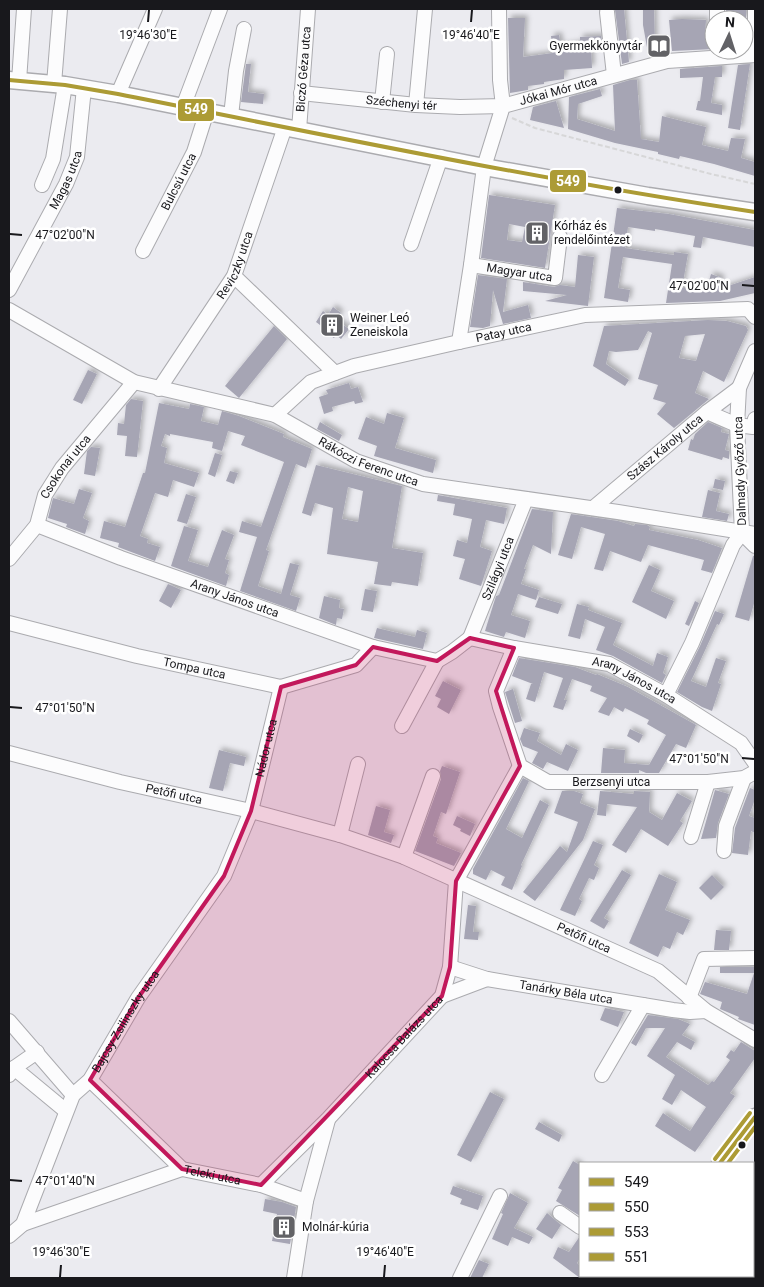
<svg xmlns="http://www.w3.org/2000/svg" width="764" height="1287" font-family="Roboto,sans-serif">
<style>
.building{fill:#a6a5b4;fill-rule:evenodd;filter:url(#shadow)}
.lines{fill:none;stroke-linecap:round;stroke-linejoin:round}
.minor-casing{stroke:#ababaf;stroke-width:16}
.major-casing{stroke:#ababaf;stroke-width:19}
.path{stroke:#d7d7d8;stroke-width:2;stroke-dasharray:5 2.5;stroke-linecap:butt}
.minor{stroke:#fcfcfd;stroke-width:14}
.major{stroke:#fcfcfd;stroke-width:16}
.bus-1-casing{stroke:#fff;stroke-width:8}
.bus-2-casing{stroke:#fff;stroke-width:8}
.bus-3-casing{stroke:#fff;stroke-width:8}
.bus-4-casing{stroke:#fff;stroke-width:8}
.bus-1{stroke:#ac9b35;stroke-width:4}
.bus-2{stroke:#ac9b35;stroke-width:4}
.bus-3{stroke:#ac9b35;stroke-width:4}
.bus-4{stroke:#ac9b35;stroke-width:4}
.marked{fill:#c2185b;fill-opacity:0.2;stroke:#c2185b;stroke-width:4;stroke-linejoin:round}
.ticks{fill:none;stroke:#18181c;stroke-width:2}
.bus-dot{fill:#18181c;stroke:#fff;stroke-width:2}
.labels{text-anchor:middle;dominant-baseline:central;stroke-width:5;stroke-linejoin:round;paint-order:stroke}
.poi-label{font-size:12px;fill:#18181c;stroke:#fff;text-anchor:start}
.street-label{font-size:12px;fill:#18181c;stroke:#fff}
.ticks-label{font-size:12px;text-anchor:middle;fill:#18181c;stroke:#fff;stroke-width:5;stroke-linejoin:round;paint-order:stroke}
.line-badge{stroke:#fff;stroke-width:2}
.badge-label{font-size:14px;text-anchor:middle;font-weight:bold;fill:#fff}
</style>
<defs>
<filter id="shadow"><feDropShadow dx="3" dy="-3" stdDeviation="2.5" flood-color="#0004"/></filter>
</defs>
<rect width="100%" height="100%" fill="#ebebf0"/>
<g class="building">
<polygon points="624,9 629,62 622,64 615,10"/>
<polygon points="643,9 654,9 655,45 662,44 663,53 648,53 643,25"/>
<polygon points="726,9 746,9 746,19 726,20"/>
<polygon points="508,18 525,18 523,57 553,53 551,36 559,35 561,46 580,43 580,37 601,36 602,46 591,46 592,68 564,70 564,79 544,82 544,84 528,86 528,90 510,93"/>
<polygon points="682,19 706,20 705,34 714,35 714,49 672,51 669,20"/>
<polygon points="246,64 251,64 248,92 264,94 263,104 241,102"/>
<polygon points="750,64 740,130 728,128 738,65"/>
<polygon points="722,66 722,77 715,77 711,103 722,105 722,115 696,110 698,101 700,101 703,77 680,78 680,69"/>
<polygon points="630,80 637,80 641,139 659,142 662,116 706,127 702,145 728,151 731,138 745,139 741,158 755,162 755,176 714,164 680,156 679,159 658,154 658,152 615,143 568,129 569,97 600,89 602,96 578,104 577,119 615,131 613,85"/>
<polygon points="556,101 564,128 530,120 533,107"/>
<path d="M489,195L555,205L545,268L481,258ZM509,224L525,227L522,242L507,240Z"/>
<polygon points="617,208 669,214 755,230 755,247 703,237 701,248 693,247 695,236 655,229 655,231 628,227 625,248 674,255 674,252 688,254 682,288 707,288 711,274 722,278 719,289 755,277 755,293 720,301 666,303 672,264 623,257 618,288 630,290 628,302 604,298"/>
<polygon points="578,255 594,257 588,306 545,301 567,295 523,291 523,282 554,287 560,285 575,287"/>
<polygon points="478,275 507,279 503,312 528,305 531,318 503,324 493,290 490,326 483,328 470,327"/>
<polygon points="333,307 341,313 336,320 349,329 341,339 336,335 334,338 326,333 328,331 316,322 323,311 328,315"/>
<path d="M708,320L727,321L746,326L748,330L724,382L703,371L695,393L709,399L674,428L657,414L666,403L653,399L658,385L638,379L652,333L648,331L638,350L616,352L609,351L606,364L629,380L625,386L593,366L604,326ZM705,334L696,361L679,358L685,336Z"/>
<polygon points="274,326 287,339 239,398 225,386"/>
<polygon points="88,370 97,374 82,404 73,400"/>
<polygon points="349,383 351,389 358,387 363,402 355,404 354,401 332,407 333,411 324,414 319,397 328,394 326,390"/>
<polygon points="131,399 143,401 137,457 125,456 127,436 117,435 118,423 124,424 126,405"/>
<polygon points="159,403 189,409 190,404 204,407 201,421 218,425 222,411 239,416 284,434 283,437 312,449 306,468 296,464 266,550 269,551 258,586 281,594 290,563 299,565 290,595 300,598 296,611 240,591 257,537 239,532 242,521 261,527 284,462 241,445 245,436 228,431 222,451 212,448 213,442 170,434 170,436 165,434 161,446 167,448 164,463 199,473 194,487 173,480 168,497 155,493 140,536 148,539 147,543 160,547 155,561 118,547 119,543 100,538 104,521 125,527 143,473 145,473"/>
<polygon points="387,413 404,418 395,448 436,460 433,473 374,456 377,446 358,439 366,417 384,424"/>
<polygon points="320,422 342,435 339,441 317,429"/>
<polygon points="708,422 722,428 721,432 729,434 725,450 729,451 729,459 723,457 722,460 688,450 691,439 693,440 695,434"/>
<polygon points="91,447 100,448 95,476 84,474 87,451"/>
<polygon points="215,453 222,455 215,477 208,474"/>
<path d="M316,465L402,486L392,548L423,553L418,586L392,582L391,586L374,584L378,562L327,554L333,508L315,503L311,516L302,513ZM348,487L363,491L358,522L342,519Z"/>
<polygon points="230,471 238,473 234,484 226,481"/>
<polygon points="715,479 725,481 723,490 713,488"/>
<polygon points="79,489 92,493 83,518 89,521 85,534 66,527 67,524 48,518 53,498 74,504"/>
<polygon points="708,490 720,493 716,511 729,514 727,521 702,517"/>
<polygon points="186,494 196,497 187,524 177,521"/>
<polygon points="438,495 507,508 504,524 486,520 480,547 492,551 481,586 459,579 465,559 453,556 457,540 467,543 472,519 453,515 455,504 437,501"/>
<polygon points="532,509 553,512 551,554 533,545 524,569 526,569 521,584 539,590 536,600 518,594 511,615 530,621 525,638 506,632 504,637 485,631 496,596 499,595"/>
<polygon points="571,514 618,521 634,526 635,524 647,525 650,527 649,530 698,540 722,548 712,573 701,570 704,560 648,545 641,562 610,551 603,571 594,569 605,534 581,527 572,559 558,555"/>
<polygon points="184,526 198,530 188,561 208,567 222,530 234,535 225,559 229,560 225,573 229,575 226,586 171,566"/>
<polygon points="753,556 755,556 755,600 749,621 735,617"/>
<polygon points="649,565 660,570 651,591 674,601 666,619 632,602"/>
<polygon points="168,584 181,590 171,608 159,601"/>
<polygon points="365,589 377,591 373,612 361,610"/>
<polygon points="324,596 340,600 339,608 344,609 342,619 337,618 336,625 319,618"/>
<polygon points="539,597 562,604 558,614 535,607"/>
<polygon points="695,601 699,603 689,626 685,624"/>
<polygon points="577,604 589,607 588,610 622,623 613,645 653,666 657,653 668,657 663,673 666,675 662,683 613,656 596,650 605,627 585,619 580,639 568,636"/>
<polygon points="715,611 724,614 719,625 717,624 691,681 706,687 716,658 726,661 718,683 721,684 712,711 702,707 677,692 700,646"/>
<polygon points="377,628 415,637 417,630 427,633 423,649 374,638"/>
<polygon points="519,658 575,667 596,675 597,674 628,687 696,725 686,748 676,744 659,773 646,773 639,770 639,773 601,773 603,748 625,750 624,763 649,765 666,735 647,724 649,720 625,708 623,712 614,707 609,716 598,712 607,698 590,691 592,686 572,679 564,700 567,700 563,710 553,707 563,678 544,672 535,702 526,699 531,684 533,684 512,676"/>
<polygon points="443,681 461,690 449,714 437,707 441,699 435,696"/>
<polygon points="513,689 522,721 515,723 505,692"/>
<polygon points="524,728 540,733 537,741 561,755 566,744 578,750 568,771 547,762 543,769 532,763 538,752 523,746 520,739"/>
<polygon points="630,729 643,735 639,743 627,736"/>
<polygon points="219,750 246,757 244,766 230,763 223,791 209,788"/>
<polygon points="442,766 460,772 446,814 441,812 433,836 438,838 436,843 461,853 454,866 415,851 441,779 440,771"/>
<polygon points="523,778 529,781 506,829 522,838 540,800 549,805 521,865 522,866 512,890 501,885 505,877 491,870 486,880 473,874 473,869"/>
<polygon points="750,788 755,790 755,799 749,816 755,818 755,833 751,831 748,855 732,853 735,828"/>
<polygon points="715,790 729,794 718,823 716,838 701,839"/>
<polygon points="562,791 574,791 583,794 580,803 595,809 583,840 535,901 523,892 560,846 567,852 578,822 554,813"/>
<polygon points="600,791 634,794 634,791 650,792 649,812 662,820 677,793 692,801 680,821 683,823 668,846 641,829 626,853 612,845 637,807 607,804 606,816 597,815"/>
<polygon points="376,806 390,810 384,832 394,835 391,843 368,835"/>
<polygon points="457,816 475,824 470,836 460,831 461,829 453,825"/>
<polygon points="593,841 603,845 594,865 599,868 594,880 589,878 579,899 582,901 575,916 560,910"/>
<polygon points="622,870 631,875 604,918 609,921 604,929 590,921"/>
<polygon points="659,874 677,882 665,910 690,920 683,935 677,932 670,949 663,946 658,957 629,943"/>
<polygon points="712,875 724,887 711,900 699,888"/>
<polygon points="468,905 476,906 473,932 479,932 478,940 464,939"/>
<polygon points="716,930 731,931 729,950 714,950"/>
<polygon points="720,967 755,967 755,1025 738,1019 739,1017 720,1009 722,1002 700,994 705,982 747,994 754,973 720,973"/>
<polygon points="605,1008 624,1012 618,1027 600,1020"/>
<polygon points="648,1015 678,1019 690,1024 682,1035 695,1042 691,1050 677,1042 666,1057 708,1085 712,1081 714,1082 730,1060 726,1057 731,1050 734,1052 741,1042 755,1051 755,1058 730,1093 735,1096 695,1152 655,1126 663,1113 690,1131 706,1107 681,1090 672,1105 662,1099 675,1075 647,1056 665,1028 646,1028 636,1046 631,1043"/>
<polygon points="490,1092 504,1099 471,1162 457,1155"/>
<polygon points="539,1122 562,1135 559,1142 535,1129"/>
<polygon points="573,1161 580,1165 580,1216 556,1201 562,1190 558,1188"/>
<polygon points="453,1186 483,1196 478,1210 460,1204 462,1199 450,1194"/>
<polygon points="510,1193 528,1203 514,1228 533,1237 529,1244 512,1237 508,1246 492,1239 503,1214 501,1213"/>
<polygon points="265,1199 282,1202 296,1207 290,1244 272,1241 277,1214 263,1211"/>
<polygon points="547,1213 561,1225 552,1239 536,1229"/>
<polygon points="580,1236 580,1258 577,1263 580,1266 580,1278 553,1258 558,1247 569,1252"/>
<polygon points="479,1260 489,1264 482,1278 470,1278"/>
</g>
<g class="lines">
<g class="minor-casing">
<g id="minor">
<polyline points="755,9 755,55"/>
<polyline points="607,12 614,75"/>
<polyline points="717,20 717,9"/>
<polyline points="19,81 24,9"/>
<polyline points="54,84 60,9"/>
<path id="s1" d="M301,93L416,105L460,107L503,106L667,61L755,55"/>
<polyline points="118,94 155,9"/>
<polyline points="382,102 387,54"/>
<polyline points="416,105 425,9"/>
<polyline points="183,107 220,9"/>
<polyline points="231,116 236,71 244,29"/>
<path id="s2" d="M299,130L308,9"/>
<polyline points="42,185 53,159 65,85"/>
<polyline points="411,244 441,157"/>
<path id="s3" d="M143,251L194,152L207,111"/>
<path id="s4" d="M471,265L555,278L560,237"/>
<polyline points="234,276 335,373"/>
<path id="s5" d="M9,290L66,184L77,157L84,88"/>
<path id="s6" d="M9,310L134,382L275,415L356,461L423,484L618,512L755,534"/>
<polyline points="459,342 471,265 484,167 503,106 500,80 499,9"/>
<path id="s7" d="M159,389L234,276L285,127"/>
<polyline points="707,412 737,425 753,427 755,419"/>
<path id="s8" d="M275,415L311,382L354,366L459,342L585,315L748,309L755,317"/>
<path id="s9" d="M593,508L707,412L739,388"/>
<path id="s10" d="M37,525L121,558L373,647L437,661L452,652L470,638L514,648L609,664L666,695L741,743L755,763"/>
<polyline points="742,533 755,546"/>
<path id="s11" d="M9,559L37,525L45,495L62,468L134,382"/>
<path id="s12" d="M9,623L137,656L281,687L356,665L373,647"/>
<path id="s13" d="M470,638L526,499"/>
<path id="s14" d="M514,648L496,691L500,707L520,766L548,782H708L744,778L755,772"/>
<polyline points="666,695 692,643 733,545 742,533 737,425 739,388 755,351"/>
<polyline points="402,726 437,661"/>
<path id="s15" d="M9,753L120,782L251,811L340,835L404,857L658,971L706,1011L755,1040"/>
<polyline points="340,835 358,764"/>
<polyline points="691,837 708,782"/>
<polyline points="724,851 726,826 744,778"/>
<polyline points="404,857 433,776"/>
<path id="s16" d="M450,967L487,979L673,1010L690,1012L706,1011"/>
<polyline points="442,996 487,979"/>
<polyline points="689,998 704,959 755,958"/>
<polyline points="9,1021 73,1095"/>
<polyline points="14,1068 66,1111"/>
<polyline points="9,1075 14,1068 37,1052"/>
<polyline points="602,1075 643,1005"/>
<path id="s17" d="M90,1080L182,1169L261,1185L306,1201"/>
<path id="s18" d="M261,1185L328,1119L442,996L450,967L456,881L520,766"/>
<polyline points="560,1213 580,1227"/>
<polyline points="23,1224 182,1169"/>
<path id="s19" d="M9,1236L23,1224L73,1095L90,1080L138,998L224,876L251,811L281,687"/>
<polyline points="294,1278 306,1201 328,1120"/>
<polyline points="460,1278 500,1196"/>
<polyline points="753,1278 755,1274"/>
</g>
</g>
<g class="major-casing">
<g id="major">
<polyline points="9,80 65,85 118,94 484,167 648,196 755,212"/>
<polyline points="720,1163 755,1117"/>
<polyline points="630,1278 632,1276"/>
</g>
</g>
<polyline class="path" points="512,118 535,128 711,174 755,184"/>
<use href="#minor" class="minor"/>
<use href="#major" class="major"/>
<g class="bus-1-casing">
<path id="bus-1" d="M9,80L65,85L118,94C330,136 541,180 755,212"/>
</g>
<g class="bus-2-casing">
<polyline id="bus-2" points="720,1163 755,1117"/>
</g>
<g class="bus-3-casing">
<polyline id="bus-3" points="728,1163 755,1127"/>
</g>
<g class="bus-4-casing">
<polyline id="bus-4" points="715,1159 750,1113"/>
</g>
<use href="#bus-1" class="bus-1"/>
<use href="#bus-2" class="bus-2"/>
<use href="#bus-3" class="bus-3"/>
<use href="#bus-4" class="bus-4"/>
</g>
<path class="marked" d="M470,638L514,648L496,691L520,766L456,881L450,967L442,996L261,1185L182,1169L90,1080L138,998L224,876L251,811L281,687L356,665L373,647L437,661Z"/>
<path class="ticks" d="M148,22L149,10M471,22L472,10M10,234L22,235M742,285L754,286M10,707L22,708M742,758L754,759M10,1180L22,1181M60,1277L61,1265M384,1277L385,1265"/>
<defs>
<g id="library-square" transform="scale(1.25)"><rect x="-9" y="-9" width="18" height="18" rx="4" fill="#626266" stroke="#fff"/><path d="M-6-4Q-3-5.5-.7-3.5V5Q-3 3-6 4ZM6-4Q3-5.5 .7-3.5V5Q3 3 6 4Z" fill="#fff"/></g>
<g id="building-square" transform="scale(1.25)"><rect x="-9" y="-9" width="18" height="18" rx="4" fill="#626266" stroke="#fff"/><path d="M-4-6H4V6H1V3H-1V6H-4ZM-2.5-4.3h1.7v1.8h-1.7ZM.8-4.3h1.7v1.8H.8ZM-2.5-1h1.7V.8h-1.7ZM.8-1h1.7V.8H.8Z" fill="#fff"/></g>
</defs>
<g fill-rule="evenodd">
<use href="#library-square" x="659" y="46"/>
<use href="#building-square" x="537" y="233"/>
<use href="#building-square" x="332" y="325"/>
<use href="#building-square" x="284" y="1227"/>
</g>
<g class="bus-dot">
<circle cx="618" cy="190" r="4.5"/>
<circle cx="742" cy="1145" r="4.5"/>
</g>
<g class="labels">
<g class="poi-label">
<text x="642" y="46" text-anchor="end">Gyermekkönyvtár</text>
<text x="554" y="226">Kórház és<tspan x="554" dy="14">rendelőintézet</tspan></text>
<text x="350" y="318">Weiner Leó<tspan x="350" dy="14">Zeneiskola</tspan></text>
<text x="302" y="1227">Molnár-kúria</text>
</g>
<g class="street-label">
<text stroke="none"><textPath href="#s2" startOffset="61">Biczó Géza utca</textPath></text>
<text stroke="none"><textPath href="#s1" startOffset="260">Jókai Mór utca</textPath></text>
<text stroke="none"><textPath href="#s1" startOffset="101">Széchenyi tér</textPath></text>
<text stroke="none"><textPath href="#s5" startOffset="124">Magas utca</textPath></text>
<text stroke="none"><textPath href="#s3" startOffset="78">Bulcsú utca</textPath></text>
<text stroke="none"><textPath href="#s7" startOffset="146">Reviczky utca</textPath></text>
<text stroke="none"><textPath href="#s4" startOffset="49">Magyar utca</textPath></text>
<text stroke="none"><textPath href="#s8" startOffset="248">Patay utca</textPath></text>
<text stroke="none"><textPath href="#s9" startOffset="94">Szász Károly utca</textPath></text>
<text stroke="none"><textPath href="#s6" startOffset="394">Rákóczi Ferenc utca</textPath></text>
<text stroke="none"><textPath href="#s11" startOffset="110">Csokonai utca</textPath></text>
<text transform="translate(740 471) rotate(-92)">Dalmady Győző utca</text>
<text stroke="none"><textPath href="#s13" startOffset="75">Szilágyi utca</textPath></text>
<text stroke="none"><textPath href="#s10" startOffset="211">Arany János utca</textPath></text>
<text stroke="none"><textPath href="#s12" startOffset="191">Tompa utca</textPath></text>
<text stroke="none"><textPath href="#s10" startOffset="634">Arany János utca</textPath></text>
<text stroke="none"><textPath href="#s19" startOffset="559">Nádor utca</textPath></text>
<text stroke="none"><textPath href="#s14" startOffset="221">Berzsenyi utca</textPath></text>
<text stroke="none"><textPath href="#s15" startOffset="170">Petőfi utca</textPath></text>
<text stroke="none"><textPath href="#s15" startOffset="606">Petőfi utca</textPath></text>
<text stroke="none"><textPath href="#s16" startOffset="119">Tanárky Béla utca</textPath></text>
<text stroke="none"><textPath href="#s19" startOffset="248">Bajcsy-Zsilinszky utca</textPath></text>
<text stroke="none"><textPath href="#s18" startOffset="206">Kalocsa Balázs utca</textPath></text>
<text stroke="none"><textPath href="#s17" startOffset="159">Teleki utca</textPath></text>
</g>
</g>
<g class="ticks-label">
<text x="148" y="39">19°46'30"E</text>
<text x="471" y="39">19°46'40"E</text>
<text x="65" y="239">47°02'00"N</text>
<text x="699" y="290">47°02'00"N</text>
<text x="65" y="712">47°01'50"N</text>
<text x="699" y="763">47°01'50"N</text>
<text x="65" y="1185">47°01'40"N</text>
<text x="61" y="1256">19°46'30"E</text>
<text x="385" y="1256">19°46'40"E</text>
</g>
<g class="line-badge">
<rect x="177" y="98" width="38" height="24" rx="5" fill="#ac9b35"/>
<rect x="549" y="169" width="38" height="24" rx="5" fill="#ac9b35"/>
</g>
<g class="badge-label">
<text x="196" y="114">549</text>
<text x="568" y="186">549</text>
</g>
<rect width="764" height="1287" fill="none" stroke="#18181c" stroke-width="20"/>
<rect x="579" y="1162" width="175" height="115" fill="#ffffff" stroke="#a3a3a4"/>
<rect x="589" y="1178" width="25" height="8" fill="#ac9b35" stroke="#a3a3a4"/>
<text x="624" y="1187" font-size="15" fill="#18181c">549</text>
<rect x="589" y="1203" width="25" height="8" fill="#ac9b35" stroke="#a3a3a4"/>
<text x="624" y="1212" font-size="15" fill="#18181c">550</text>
<rect x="589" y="1228" width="25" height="8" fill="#ac9b35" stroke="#a3a3a4"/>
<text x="624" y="1237" font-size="15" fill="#18181c">553</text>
<rect x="589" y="1253" width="25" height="8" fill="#ac9b35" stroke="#a3a3a4"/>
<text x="624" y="1262" font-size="15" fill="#18181c">551</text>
<g transform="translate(729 35) rotate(4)"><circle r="24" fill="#ffffff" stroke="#a3a3a4"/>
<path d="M0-4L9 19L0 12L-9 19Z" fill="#626266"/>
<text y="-8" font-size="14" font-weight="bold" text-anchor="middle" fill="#18181c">N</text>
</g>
</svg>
